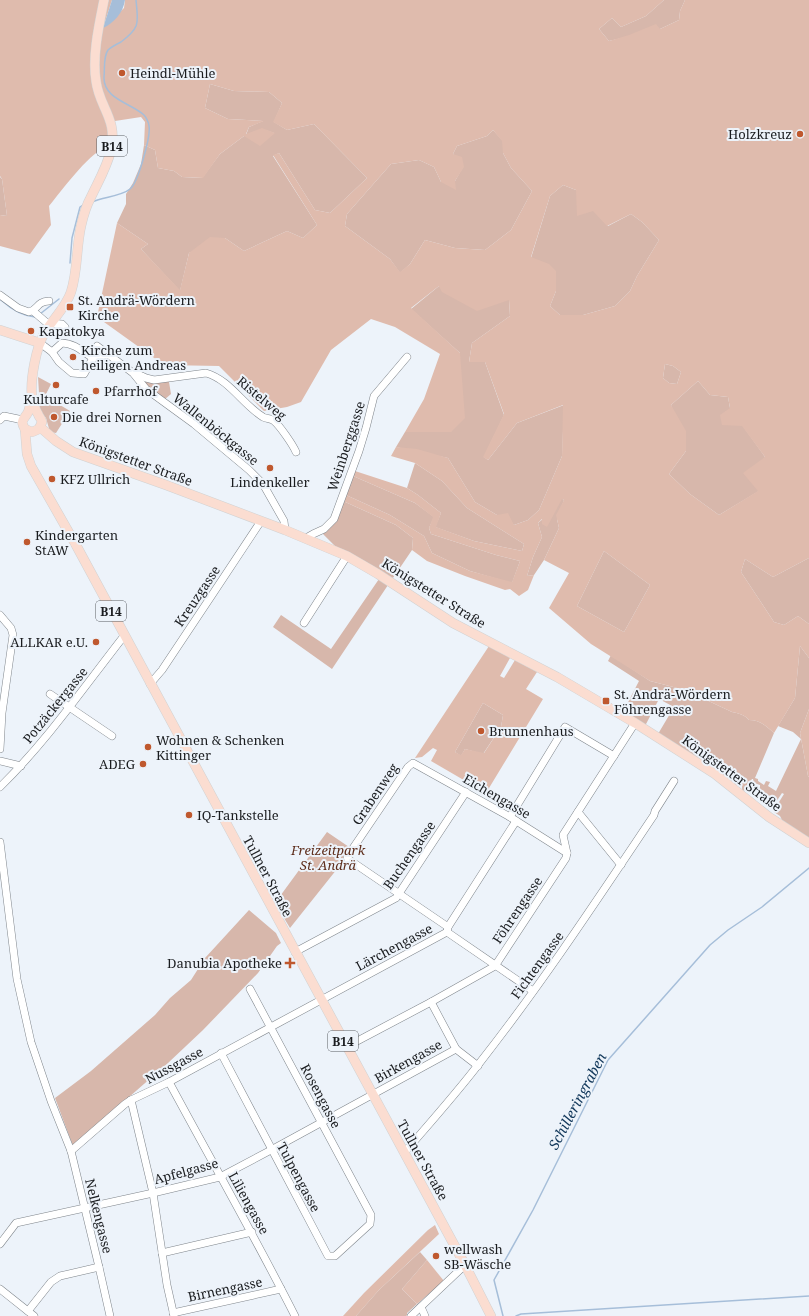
<svg xmlns="http://www.w3.org/2000/svg" width="809" height="1316" font-family="'Noto Serif',serif">
<style>
.green{fill:#d7b7ab}
.forest{fill:#dfbbad;fill-rule:evenodd}
.water{fill:#a6bed9}
.lines{fill:none;stroke-linecap:round;stroke-linejoin:round}
.stream{stroke:#a6bed9;stroke-width:1.5}
.minor-casing{stroke:#7f858b;stroke-width:8}
.major-casing{stroke:#d1d2d2;stroke-width:10}
.minor{stroke:#fff;stroke-width:7}
.major{stroke:#fbddd1;stroke-width:9}
.poi-dot{fill:#bf582e;stroke:#edf3fa;stroke-width:1.5}
.labels{text-anchor:middle;dominant-baseline:central;stroke-width:4;stroke-linejoin:round;paint-order:stroke}
.shield{fill:#edf3fa;stroke:#595c61;stroke-width:1}
.shield-label{font-size:12px;font-weight:bold;fill:#1a1c1f}
.poi-label{font-size:13px;fill:#1a1c1f;stroke:#edf3fa;text-anchor:start}
.street-label{font-size:13px;fill:#1a1c1f;stroke:#edf3fa}
.park-label{font-size:13px;font-style:italic;fill:#5d2d1b;stroke:#edf3fa}
.water-label{font-size:14px;font-style:italic;fill:#11375a;stroke:#edf3fa}
</style>
<rect width="100%" height="100%" fill="#edf3fa"/>
<g class="green">
<polygon points="664,0 685,0 680,11 679,20 660,29 609,41 599,29 612,18 621,27 646,16"/>
<polygon points="210,84 234,91 269,92 282,103 274,122 287,130 314,124 367,178 330,213 315,210 279,153 273,156 317,225 303,238 287,231 244,251 225,238 189,253 180,291 141,249 148,244 117,223 126,204 126,194 133,183 141,164 144,145 155,150 158,168 174,171 182,177 202,178 220,154 244,136 274,133 262,129 246,135 249,127 263,121 228,119 205,108"/>
<polygon points="493,130 503,141 503,153 511,168 532,191 511,230 485,250 455,248 425,240 410,264 400,273 390,259 345,226 347,214 391,164 419,160 434,167 441,182 455,181 463,167 453,154 457,146 487,136"/>
<polygon points="0,177 2,179 7,216 0,215"/>
<polygon points="563,185 576,190 608,226 631,214 642,222 659,240 637,276 630,291 615,306 583,315 560,315 550,306 556,291 531,258 550,196"/>
<polygon points="439,286 509,300 510,316 472,343 469,362 485,362 504,415 484,457 488,460 517,423 564,405 562,456 539,510 528,520 514,525 475,502 448,458 396,447 405,432 451,432 460,353 411,309"/>
<polygon points="665,364 673,366 681,372 677,384 669,383 663,378"/>
<polygon points="139,376 154,381 169,382 171,394 164,400 148,387"/>
<polygon points="38,377 51,384 45,396 70,411 56,433 50,432 46,418 41,412 37,404 39,393"/>
<polygon points="698,381 710,395 728,397 730,408 765,457 759,491 719,515 690,494 669,474 686,451 671,405"/>
<polygon points="415,463 442,481 467,508 524,544 522,551 474,541 435,527 441,513 418,495 407,488"/>
<polygon points="353,476 415,503 434,517 429,528 431,534 496,555 520,561 512,583 470,571 432,553 424,536 390,515 346,495"/>
<polygon points="561,498 564,500 557,519 559,528 544,560 534,575 527,576 533,557 542,537 538,523 556,508"/>
<polygon points="343,501 396,525 413,538 412,550 393,578 336,547 323,534 335,520"/>
<polygon points="604,551 650,585 624,632 577,606"/>
<polygon points="809,558 809,624 798,616 784,625 774,622 741,572 745,559 773,577"/>
<polygon points="379,579 388,585 332,669 273,627 281,615 331,649"/>
<path d="M800,646L809,658V709L800,733L808,776L809,777V839L782,820L780,816L774,812V810L784,794L782,793L774,805L777,800L774,799L771,804L769,805L764,800L765,795L760,790L756,789L753,794L750,793L754,786L760,788V785L754,783L753,779H752L744,791L742,790V779L736,778L737,786L720,773L724,767L714,758L709,764L658,734L674,707L659,699L645,726L623,712L639,681L608,661L611,655L650,681L685,690L732,712C738,713 745,715 749,720C760,720 766,726 774,733L755,778L758,779V781L764,785L766,781L770,782L768,786L776,791L801,739L793,732L778,726L795,698Z"/>
<polygon points="483,703 503,715 501,727 483,754 465,749 461,756 455,752"/>
<polygon points="327,832 349,847 343,858 347,863 337,869 290,928 275,903"/>
<polygon points="249,910 276,933 281,943 277,946 258,973 203,1030 168,1063 73,1146 55,1098 91,1071 155,1015 170,998 191,980 205,958"/>
<polygon points="420,1252 427,1260 402,1289 417,1304 407,1313 407,1315 406,1316 356,1316 379,1290"/>
</g>
<g class="forest">
<path d="M0,0H112L103,28L124,8L125,0H664L646,16L621,27L612,18L599,29L609,41L629,35L656,24L660,29L679,20L680,11L685,0H809V558L773,577L745,559L741,572L774,622L784,625L798,616L809,624V658L800,646L795,698L774,733C766,726 760,720 749,720C745,715 738,713 732,712L685,690L650,681L591,644L549,608L569,573L544,560L559,528L556,515L564,500L562,499L547,527L542,524V519L538,523L542,537L533,557L527,576L534,575L528,590L519,596L510,589L505,590L465,576L427,561L412,550L413,538L396,525L343,501L346,495L390,515L424,536L432,553L470,571L512,582L520,561L496,555L431,534L429,528L433,517L415,503L353,476L355,471L407,488L418,495L441,513L436,527L474,541L522,551L524,544L467,508L442,481L415,463L391,456L396,447L417,449L448,458L475,502L497,515L508,513L514,525L528,520L539,510L562,456L563,405L517,423L488,460L483,457L504,414L485,362H469L472,343L510,316L509,300L477,311L442,292L439,286L411,308L460,353L465,418L451,432H405L424,399L440,354L395,327L371,319L331,350L301,402L287,407L264,411L219,366L164,365L97,317L117,223L148,244L141,249L180,290L189,253L210,237L225,238L244,251L287,231L303,238L317,225L273,155L279,153L315,210L330,213L367,178L314,124L287,130L273,122L282,103L269,92L234,91L210,84L205,108L228,119L264,121L249,127L246,134L262,128L275,133L260,146L244,136L220,154L203,178L182,177L174,171L158,168L155,150L144,145L145,122L141,117L115,121L105,147C86,157 63,189 49,206L51,225L30,254L0,246V215L7,216L2,179L0,176ZM493,130L502,141L503,153L511,168L532,191L511,230L485,250L455,248L425,240L410,264L400,272L390,259L345,226L347,214L391,164L419,160L434,167L441,182L456,190L455,181L464,167L462,157L453,154L457,146L487,136ZM563,185L576,190L577,216L593,211L607,226L631,214L642,222L659,240L637,276L630,291L615,306L583,315H560L550,306L556,291V271L549,264L531,257L550,196ZM665,364L673,366L681,372L677,384L669,383L663,378ZM698,381L710,395L728,397L730,408L720,415L722,425L742,426L765,457L743,473L758,491L719,515L690,494L669,474L686,451V431L671,405ZM604,551L650,585L624,632L577,606Z"/>
<path d="M489,646L510,658L500,676L504,678L515,660L537,672L526,689L543,699L486,793L431,761L437,750L433,748L422,757L415,758ZM483,703L503,715L501,727L484,753L465,749L461,755L455,752Z"/>
<polygon points="809,709 809,777 808,776 800,733"/>
<polygon points="435,1225 439,1234 379,1290 356,1316 343,1316 364,1293 428,1230"/>
<polygon points="427,1260 444,1281 417,1304 402,1289"/>
</g>
<path class="water" d="M112,0H125C123,13 114,23 103,28Z"/>
<g class="lines">
<g class="stream">
<path d="M92,202C103,197 122,196 130,189C138,183 151,136 149,126C149,123 146,117 144,115C131,103 103,99 104,77C105,69 103,57 108,50C111,47 117,44 121,42C141,27 138,23 136,0"/>
<polyline points="70,263 72,238 80,207 83,205"/>
<path d="M1,300C11,309 22,316 35,317"/>
<polyline points="40,314 59,299"/>
<polyline points="503,1316 494,1280 533,1210 608,1060 710,945 728,930 762,907 809,868"/>
<polyline points="516,1316 521,1314 809,1296"/>
</g>
<g class="minor-casing">
<g id="minor">
<path d="M0,295L18,308L29,312C39,309 36,302 49,301"/>
<polyline points="33,311 47,323 62,324 65,327"/>
<polyline points="40,343 52,352 59,362 72,373 84,374 93,358 109,354"/>
<polyline points="97,346 133,373 146,389 194,424 249,470 263,484 284,521 285,530"/>
<path d="M52,352L62,343C74,343 83,352 93,358"/>
<path d="M135,373L146,378L154,380L206,373C230,380 242,404 263,417C266,419 271,418 274,421C280,426 293,445 296,452"/>
<polyline points="0,420 4,416 23,420"/>
<polyline points="306,538 313,534 324,529 334,519 359,451 366,428 374,396 407,357"/>
<polyline points="0,615 11,628 13,635 2,713 0,749"/>
<polyline points="304,623 347,556"/>
<polyline points="150,684 162,670 212,595 261,521"/>
<polyline points="50,694 112,736"/>
<polyline points="0,761 21,766"/>
<path d="M0,787C47,741 84,687 124,636"/>
<polyline points="578,812 621,865"/>
<polyline points="510,817 565,727 614,756"/>
<polyline points="0,842 17,979 31,1042 51,1101 71,1151 99,1267 110,1316"/>
<polyline points="448,927 348,859 347,857 408,767 413,763 510,817 567,853"/>
<polyline points="447,932 533,991"/>
<polyline points="295,952 396,898 466,792"/>
<polyline points="431,1002 456,1049 478,1066"/>
<polyline points="346,1047 431,1002 495,966 566,858 567,853 563,835 635,723"/>
<polyline points="221,1053 328,1256 335,1256 370,1224 371,1215 250,989"/>
<path d="M169,1082C211,1160 255,1237 295,1316"/>
<polyline points="131,1100 153,1193 167,1285 174,1316"/>
<polyline points="71,1151 125,1104 131,1100 169,1082 447,932 448,927 516,821"/>
<path d="M404,1153C429,1124 455,1095 478,1065C541,985 597,900 654,815L655,811L674,781"/>
<polyline points="0,1244 16,1223 153,1193 220,1177 271,1150 456,1049"/>
<polyline points="162,1253 252,1232"/>
<polyline points="0,1289 34,1316"/>
<polyline points="421,1307 425,1316"/>
<polyline points="28,1311 51,1282 60,1276 99,1267"/>
<polyline points="173,1313 281,1289"/>
<polyline points="411,1316 465,1265"/>
</g>
</g>
<g class="major-casing">
<g id="major">
<polyline points="0,330 40,343"/>
<path d="M32,397C30,402 30,410 27,414C23,420 20,421 25,429L32,432L39,429L42,422C41,418 39,417 38,414C35,410 33,401 32,397C30,380 36,347 45,332C53,319 66,307 71,292C78,270 76,248 81,226C83,217 86,206 91,197C98,182 107,167 111,150C118,119 99,107 96,81C92,56 99,25 104,0"/>
<polyline points="40,427 56,441 73,452 166,485 285,530 347,556 378,574 453,623 557,677 635,723 715,774 769,817 809,843"/>
<polyline points="25,429 27,454 31,466 76,545 465,1265 491,1316"/>
</g>
</g>
<use href="#minor" class="minor"/>
<use href="#major" class="major"/>
</g>
<g class="poi-dot">
<circle cx="122" cy="73" r="4"/>
<circle cx="800" cy="134" r="4"/>
<rect x="66" y="303" width="8" height="8" rx="2"/>
<circle cx="31" cy="331" r="4"/>
<circle cx="73" cy="357" r="4"/>
<circle cx="56" cy="385" r="4"/>
<circle cx="96" cy="391" r="4"/>
<circle cx="54" cy="417" r="4"/>
<circle cx="270" cy="468" r="4"/>
<circle cx="52" cy="479" r="4"/>
<circle cx="27" cy="542" r="4"/>
<circle cx="96" cy="642" r="4"/>
<rect x="602" y="697" width="8" height="8" rx="2"/>
<circle cx="481" cy="731" r="4"/>
<circle cx="148" cy="747" r="4"/>
<circle cx="143" cy="764" r="4"/>
<circle cx="189" cy="815" r="4"/>
<path d="M288 957h4v4h4v4h-4v4h-4v-4h-4v-4h4z"/>
<circle cx="436" cy="1256" r="4"/>
</g>
<g class="labels">
<g class="shield">
<rect x="97" y="136" width="30" height="20" rx="3"/>
<rect x="96" y="601" width="30" height="20" rx="3"/>
<rect x="328" y="1031" width="30" height="20" rx="3"/>
</g>
<g class="shield-label">
<text x="112" y="146">B14</text>
<text x="111" y="611">B14</text>
<text x="343" y="1041">B14</text>
</g>
<g class="poi-label">
<text x="130" y="73">Heindl-Mühle</text>
<text x="792" y="134" text-anchor="end">Holzkreuz</text>
<text x="78" y="300">St. Andrä-Wördern<tspan x="78" dy="15">Kirche</tspan></text>
<text x="39" y="331">Kapatokya</text>
<text x="81" y="350">Kirche zum<tspan x="81" dy="15">heiligen Andreas</tspan></text>
<text x="104" y="391">Pfarrhof</text>
<text x="56" y="399" text-anchor="middle">Kulturcafe</text>
<text x="62" y="417">Die drei Nornen</text>
<text x="60" y="479">KFZ Ullrich</text>
<text x="270" y="482" text-anchor="middle">Lindenkeller</text>
<text x="35" y="535">Kindergarten<tspan x="35" dy="15">StAW</tspan></text>
<text x="88" y="642" text-anchor="end">ALLKAR e.U.</text>
<text x="614" y="694">St. Andrä-Wördern<tspan x="614" dy="15">Föhrengasse</tspan></text>
<text x="489" y="731">Brunnenhaus</text>
<text x="156" y="740">Wohnen &amp; Schenken<tspan x="156" dy="15">Kittinger</tspan></text>
<text x="135" y="764" text-anchor="end">ADEG</text>
<text x="197" y="815">IQ-Tankstelle</text>
<text x="282" y="963" text-anchor="end">Danubia Apotheke</text>
<text x="444" y="1249">wellwash<tspan x="444" dy="15">SB-Wäsche</tspan></text>
</g>
<g class="street-label">
<text transform="translate(262 398) rotate(40)">Ristelweg</text>
<text transform="translate(216 429) rotate(39)">Wallenböckgasse</text>
<text transform="translate(346 446) rotate(-72)">Weinberggasse</text>
<text transform="translate(136 461) rotate(20)">Königstetter Straße</text>
<text transform="translate(434 593) rotate(32)">Königstetter Straße</text>
<text transform="translate(197 596) rotate(-56)">Kreuzgasse</text>
<text transform="translate(55 705) rotate(-51)">Potzäckergasse</text>
<text transform="translate(732 773) rotate(36)">Königstetter Straße</text>
<text transform="translate(375 794) rotate(-56)">Grabenweg</text>
<text transform="translate(497 796) rotate(30)">Eichengasse</text>
<text transform="translate(409 855) rotate(-55)">Buchengasse</text>
<text transform="translate(268 876) rotate(62)">Tullner Straße</text>
<text transform="translate(517 910) rotate(-56)">Föhrengasse</text>
<text transform="translate(394 947) rotate(-28)">Lärchengasse</text>
<text transform="translate(537 965) rotate(-54)">Fichtengasse</text>
<text transform="translate(408 1061) rotate(-29)">Birkengasse</text>
<text transform="translate(174 1065) rotate(-28)">Nussgasse</text>
<text transform="translate(321 1096) rotate(62)">Rosengasse</text>
<text transform="translate(423 1160) rotate(61)">Tullner Straße</text>
<text transform="translate(186 1171) rotate(-15)">Apfelgasse</text>
<text transform="translate(299 1177) rotate(62)">Tulpengasse</text>
<text transform="translate(249 1203) rotate(61)">Liliengasse</text>
<text transform="translate(99 1216) rotate(76)">Nelkengasse</text>
<text transform="translate(225 1289) rotate(-12)">Birnengasse</text>
</g>
<g class="park-label">
<text x="328" y="850">Freizeitpark<tspan x="328" dy="15">St. Andrä</tspan></text>
</g>
<g class="water-label">
<text transform="translate(577 1101) rotate(-62)">Schilleringraben</text>
</g>
</g>
</svg>
